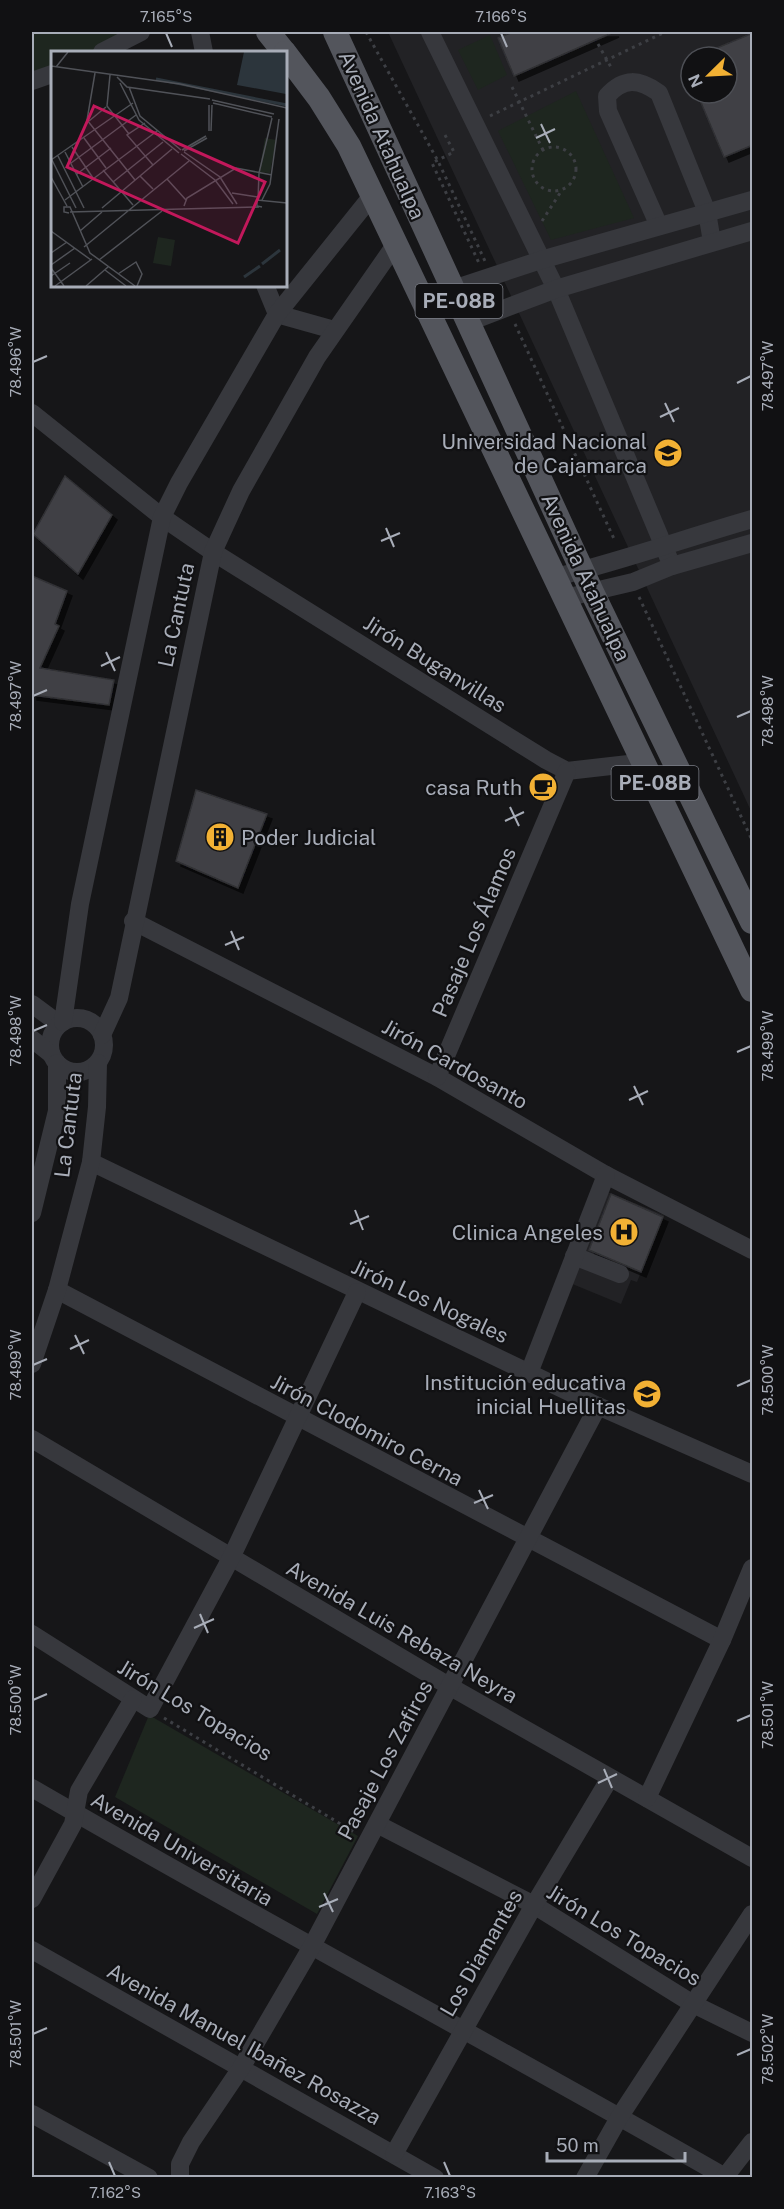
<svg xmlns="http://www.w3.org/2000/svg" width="784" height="2209" font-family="'Public Sans',sans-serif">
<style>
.built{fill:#222225;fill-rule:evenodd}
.green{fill:#1e261f}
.building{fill:#404145;stroke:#303034;stroke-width:1.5;filter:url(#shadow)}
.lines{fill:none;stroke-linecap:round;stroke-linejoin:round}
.path{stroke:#3d3f44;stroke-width:3;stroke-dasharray:3 4.5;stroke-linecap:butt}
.minor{stroke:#37383d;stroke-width:18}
.major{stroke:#53555c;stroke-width:24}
.ticks{fill:none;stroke:#a8adb8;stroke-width:2}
.labels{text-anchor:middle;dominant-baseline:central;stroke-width:4.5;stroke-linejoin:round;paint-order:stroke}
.shield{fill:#111113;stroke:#7b7e86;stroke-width:1.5}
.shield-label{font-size:20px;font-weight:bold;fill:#a8adb8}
.street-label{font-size:21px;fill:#a8adb8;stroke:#111113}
.poi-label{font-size:21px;fill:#a8adb8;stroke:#111113;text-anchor:end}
.inset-river{fill:none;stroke:#2c353c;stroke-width:3}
.inset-road{fill:none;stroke:#505258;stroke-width:1.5}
.view{fill:#c2185b;fill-opacity:0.15;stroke:#c2185b;stroke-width:3}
.inset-edge{fill:none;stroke:#a8adb8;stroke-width:3}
.neatline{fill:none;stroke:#a8adb8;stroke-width:2}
.ticks-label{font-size:15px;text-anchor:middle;fill:#a8adb8}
</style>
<defs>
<filter id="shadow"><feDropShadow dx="5" dy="5" stdDeviation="0" flood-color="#0009"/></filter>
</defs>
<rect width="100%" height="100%" fill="#161618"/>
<g class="built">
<path d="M388,32H752V813ZM691,57H727V93H691Z"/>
<polygon points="607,1192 664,1215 637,1282 631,1280 621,1304 570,1283"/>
</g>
<g class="green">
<polygon points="32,32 152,32 118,52 52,52 52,82 32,87"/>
<polygon points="490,35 507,75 478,90 458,50"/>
<polygon points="576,91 634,218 551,240 498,131"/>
<polygon points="149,1715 358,1836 317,1914 115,1797"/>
</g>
<g class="building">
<polygon points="513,32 614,32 514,76 498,38"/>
<polygon points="753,33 753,145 724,157 697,93 727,93 727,57 695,57"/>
<polygon points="65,476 112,515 78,574 33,534"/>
<polygon points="32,576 67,591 55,624 59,626 40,668 114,680 109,705 32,695"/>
<polygon points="196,790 267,814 238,888 176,861"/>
<polygon points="611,1194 663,1217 641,1272 589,1250"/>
</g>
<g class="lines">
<g class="path">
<polyline points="366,32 438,161 485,261"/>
<polyline points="598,44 612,69"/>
<polyline points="512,87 543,150"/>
<polyline points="490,116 665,32"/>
<polyline points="445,135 454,152 432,163 479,263"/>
<circle cx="554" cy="169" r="22"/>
<polyline points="542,221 562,190"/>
<polyline points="515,324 615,541"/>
<polyline points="639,597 752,840"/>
<polyline points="164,1718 354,1832"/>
</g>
<g class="minor">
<polyline points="200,32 204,52"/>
<polyline points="430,32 556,289 672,566"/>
<polyline points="102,52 141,32"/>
<polyline points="32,81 52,74"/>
<path d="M659,226L608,111L607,96C624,77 639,79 659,93L707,212L712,242"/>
<polyline points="265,285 277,314 334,330"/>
<polyline points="453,289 541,260 752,200"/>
<polyline points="469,322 556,289 752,231"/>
<polyline points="32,413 162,517 213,552 546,760 567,771 646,762"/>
<path d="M556,577C622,561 686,538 752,519"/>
<polyline points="565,598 633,582 672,566 752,543"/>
<polyline points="133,921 437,1077 606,1175 752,1250"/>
<polyline points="32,1004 59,1024"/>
<circle cx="77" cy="1045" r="27"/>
<polyline points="63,1022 80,904 162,517 179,483 277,314 371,197"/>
<polyline points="102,1035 119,998 213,552 241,491 317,357 395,245"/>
<polyline points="32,1039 51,1054"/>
<polyline points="437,1077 567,771"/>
<polyline points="91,1162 598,1406 752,1474"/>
<polyline points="32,1213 57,1111 57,1063"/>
<polyline points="574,1256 620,1274"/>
<polyline points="57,1290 722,1640"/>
<polyline points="32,1364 57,1290 91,1162 97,1107 98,1063"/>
<polyline points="529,1373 606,1175"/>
<polyline points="32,1439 449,1686 752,1858"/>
<polyline points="32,1634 150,1709 231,1558 357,1292"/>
<path d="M32,1788C261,1921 495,2045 725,2177"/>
<polyline points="647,1798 722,1640 752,1568"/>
<polyline points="377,1824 534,1905 693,2004 752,2033"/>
<polyline points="32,1899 73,1824 79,1791 133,1699"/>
<polyline points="32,1950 435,2178"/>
<polyline points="32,2114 149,2178"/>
<polyline points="394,2154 534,1905 610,1778"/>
<polyline points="180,2178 180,2164 191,2142 241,2068 311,1948 598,1406"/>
<polyline points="585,2178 620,2116 752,1914"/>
<polyline points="724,2178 752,2142"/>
</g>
<g class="major">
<polyline points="268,32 284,52"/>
<polyline points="335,32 592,592 752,922"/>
<polyline points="285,53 319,98 349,146 752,990"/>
</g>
</g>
<path class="ticks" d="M166,33L172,47M501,33L507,47M541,124L550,143M536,138L555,129M33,362L47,356M737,383L751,376M665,403L674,422M660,417L679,408M386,528L394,547M381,541L400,533M106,652L115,671M101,666L120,657M33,696L47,690M737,717L751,711M510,807L519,826M505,821L524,812M231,931L239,950M225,945L244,937M33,1031L47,1025M737,1052L751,1046M634,1086L643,1105M629,1100L648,1091M355,1210L363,1230M350,1224L369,1216M75,1335L84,1354M70,1349L89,1340M33,1365L47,1359M737,1386L751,1380M479,1490L488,1509M474,1503L493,1495M200,1614L208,1633M194,1628L214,1619M33,1700L47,1694M737,1721L751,1715M604,1769L612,1788M598,1783L617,1774M324,1893L333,1912M319,1907L338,1899M33,2034L47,2028M737,2055L751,2049M109,2162L115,2176M444,2162L450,2176"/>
<defs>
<g id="university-disc" transform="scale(1.5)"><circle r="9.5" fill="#f2b134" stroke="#111113"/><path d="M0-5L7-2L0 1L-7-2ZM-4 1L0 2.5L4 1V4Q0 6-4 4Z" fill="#111"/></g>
<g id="cafe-disc" transform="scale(1.5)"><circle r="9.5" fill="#f2b134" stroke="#111113"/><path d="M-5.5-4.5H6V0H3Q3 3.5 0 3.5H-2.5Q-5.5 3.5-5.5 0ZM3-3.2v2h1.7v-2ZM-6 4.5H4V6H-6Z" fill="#111"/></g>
<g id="building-disc" transform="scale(1.5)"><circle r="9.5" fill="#f2b134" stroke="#111113"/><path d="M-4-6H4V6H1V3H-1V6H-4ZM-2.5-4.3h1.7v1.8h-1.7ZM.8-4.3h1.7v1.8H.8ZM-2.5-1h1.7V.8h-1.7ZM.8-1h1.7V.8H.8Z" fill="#111"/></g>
<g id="hospital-disc" transform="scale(1.5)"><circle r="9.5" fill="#f2b134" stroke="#111113"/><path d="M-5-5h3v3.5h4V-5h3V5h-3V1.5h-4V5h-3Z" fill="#111"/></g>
<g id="school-disc" transform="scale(1.5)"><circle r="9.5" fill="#f2b134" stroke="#111113"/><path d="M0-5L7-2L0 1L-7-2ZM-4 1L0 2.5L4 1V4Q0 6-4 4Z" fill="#111"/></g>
</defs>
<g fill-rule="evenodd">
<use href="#university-disc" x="668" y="453"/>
<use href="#cafe-disc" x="543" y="787"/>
<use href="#building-disc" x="220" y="837"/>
<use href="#hospital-disc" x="624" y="1232"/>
<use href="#school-disc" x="647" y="1394"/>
</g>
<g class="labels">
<g class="shield">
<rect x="415.5" y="284" width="87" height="34" rx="4.5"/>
<rect x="611.5" y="766" width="87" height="34" rx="4.5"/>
</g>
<g class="shield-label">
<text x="459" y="301">PE-08B</text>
<text x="655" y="783">PE-08B</text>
</g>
<g class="street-label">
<text transform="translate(382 135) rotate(66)">Avenida Atahualpa</text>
<text transform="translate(586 577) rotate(65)">Avenida Atahualpa</text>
<text transform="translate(176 615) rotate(-78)">La Cantuta</text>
<text transform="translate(435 664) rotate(32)">Jirón Buganvillas</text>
<text transform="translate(474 932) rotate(-67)">Pasaje Los Álamos</text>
<text transform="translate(455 1064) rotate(29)">Jirón Cardosanto</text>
<text transform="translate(68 1125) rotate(-83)">La Cantuta</text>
<text transform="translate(430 1301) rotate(25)">Jirón Los Nogales</text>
<text transform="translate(367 1430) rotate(28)">Jirón Clodomiro Cerna</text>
<text transform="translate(402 1632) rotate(30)">Avenida Luis Rebaza Neyra</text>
<text transform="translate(195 1710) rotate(31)">Jirón Los Topacios</text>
<text transform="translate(385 1760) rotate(-62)">Pasaje Los Zafiros</text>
<text transform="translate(182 1849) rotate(30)">Avenida Universitaria</text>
<text transform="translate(624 1935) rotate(31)">Jirón Los Topacios</text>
<text transform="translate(481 1953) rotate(-60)">Los Diamantes</text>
<text transform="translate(244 2044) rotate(29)">Avenida Manuel Ibañez Rosazza</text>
</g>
<g class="poi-label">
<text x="647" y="441">Universidad Nacional<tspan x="647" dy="24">de Cajamarca</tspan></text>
<text x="522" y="787">casa Ruth</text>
<text x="241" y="837" text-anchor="start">Poder Judicial</text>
<text x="603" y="1232">Clinica Angeles</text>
<text x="626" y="1382">Institución educativa<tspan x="626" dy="24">inicial Huellitas</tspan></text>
</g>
</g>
<g transform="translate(51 51)">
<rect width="236" height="236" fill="#161618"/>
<path d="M214,87L225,89L219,122L208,121ZM107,186L124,189L120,215L102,212Z" fill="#1e261f"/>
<path d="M193,1H235V43L186,34Z" fill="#2c353c"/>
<path class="inset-river" d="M105,28L236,54M211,213L229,199M193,226L209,215"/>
<path class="inset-road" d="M0,15L129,33L236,57M5,16L17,1M44,22L36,69L84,129M59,24L56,55L78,83M66,26L76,36L159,48M69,32L88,69L128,102M78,36L89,65L130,99M161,49L223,63M162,52L221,66M38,70L55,56M94,72L76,84L102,114M158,80V54M160,80L161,54M33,87L55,117M21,96L42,127M131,99L155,85M133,100L156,87M14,101L32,136M133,101L169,126L186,153M130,103L164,129L182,153M7,105L33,157M0,109L82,52M1,109L25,157M20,112L85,64M52,119L82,154M26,123L60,97M89,125L102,138M0,126L16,155M116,128L135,149M62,131L112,91M181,142L207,146M14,149L106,80M207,149L208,122L221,67M211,149L219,133L228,68M133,155L136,147L185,117L221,124M211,156L206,155V149L236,152M51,157L121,98M19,161L208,156M18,162L13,161V156H19L39,202L84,235M0,180L40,209M29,180L51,161M33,196L138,110M0,202L16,191M48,209L111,160M0,214L24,197M0,217L13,235M54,219L75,235M67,223L85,211L91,223L86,235M0,225L19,212M4,235L41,208M35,235L57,216"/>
<path class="view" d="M43,55L214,131L187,192L16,116Z"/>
<rect width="236" height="236" class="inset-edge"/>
</g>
<rect width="784" height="2209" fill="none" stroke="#111113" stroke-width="66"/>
<g transform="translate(709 75) rotate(246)"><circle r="28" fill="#111113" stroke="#4d4f55" stroke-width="1.5"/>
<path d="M0-4.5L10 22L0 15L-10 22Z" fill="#f2b134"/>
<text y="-9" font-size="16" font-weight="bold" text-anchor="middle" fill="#a8adb8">N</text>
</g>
<path d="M547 2152v9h138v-9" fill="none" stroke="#a8adb8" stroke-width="3"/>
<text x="556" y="2152" font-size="18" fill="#a8adb8" stroke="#111113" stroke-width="4.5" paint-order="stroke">50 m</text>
<rect x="33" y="33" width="718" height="2143" class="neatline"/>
<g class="ticks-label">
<text x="166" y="22">7.165°S</text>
<text x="501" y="22">7.166°S</text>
<text transform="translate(16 362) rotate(-90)" y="5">78.496°W</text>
<text transform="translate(768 376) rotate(-90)" y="5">78.497°W</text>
<text transform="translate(16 696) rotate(-90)" y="5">78.497°W</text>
<text transform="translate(768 711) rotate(-90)" y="5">78.498°W</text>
<text transform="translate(16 1031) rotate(-90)" y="5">78.498°W</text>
<text transform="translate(768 1046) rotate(-90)" y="5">78.499°W</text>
<text transform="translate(16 1365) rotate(-90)" y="5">78.499°W</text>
<text transform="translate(768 1380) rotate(-90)" y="5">78.500°W</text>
<text transform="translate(16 1700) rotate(-90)" y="5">78.500°W</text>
<text transform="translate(768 1715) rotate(-90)" y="5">78.501°W</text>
<text transform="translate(16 2034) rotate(-90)" y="5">78.501°W</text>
<text transform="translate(768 2049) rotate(-90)" y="5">78.502°W</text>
<text x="115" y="2198">7.162°S</text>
<text x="450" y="2198">7.163°S</text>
</g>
</svg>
